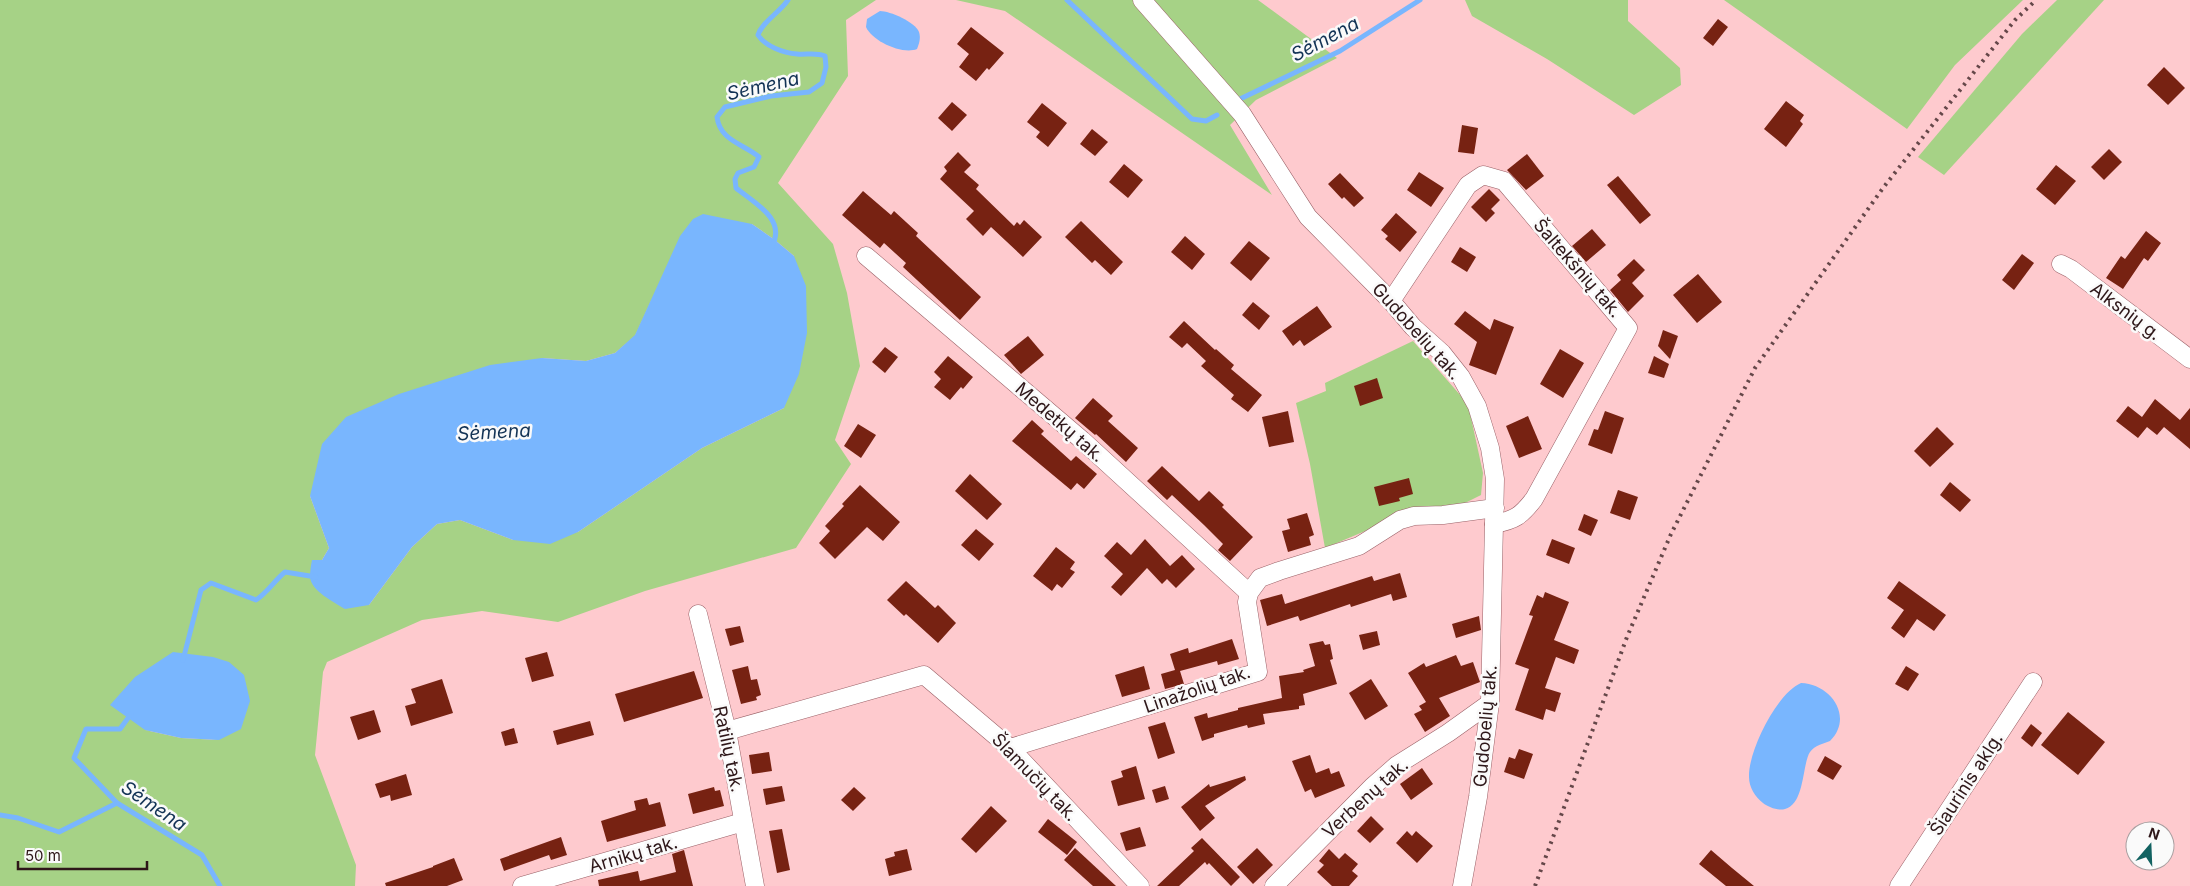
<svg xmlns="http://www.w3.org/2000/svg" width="2190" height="886" font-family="Inter,sans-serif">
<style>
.green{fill:#a6d286;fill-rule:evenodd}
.water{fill:#79b6fe}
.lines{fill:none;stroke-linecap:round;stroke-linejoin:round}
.stream{stroke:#79b6fe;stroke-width:5}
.building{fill:#772212}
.street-casing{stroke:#9a6167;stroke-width:19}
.street{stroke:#fff;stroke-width:18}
.rail{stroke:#654749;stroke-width:4;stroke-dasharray:2.5 5;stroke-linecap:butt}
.labels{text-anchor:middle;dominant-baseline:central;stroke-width:5;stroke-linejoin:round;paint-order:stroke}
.street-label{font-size:18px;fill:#2e1719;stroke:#fafafa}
.water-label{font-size:19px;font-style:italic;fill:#133355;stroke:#fafafa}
</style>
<rect width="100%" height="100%" fill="#fecace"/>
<g class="green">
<path d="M0,0H876L846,20L848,76L778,183L833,244L847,293L860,366L835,440L851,464L796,548L645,591L558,622L482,611L422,620L327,662L323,672L315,755L356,865L355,886H0ZM752,224L775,240L794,256L784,408L702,448L578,532L513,540L460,520L437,524L412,547L369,605L322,560L329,548L310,496L542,358L586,361L615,353L635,336L651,301ZM145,730L219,740L181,738Z"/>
<polygon points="956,0 1258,0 1337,58 1256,100 1230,125 1272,195 1005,11"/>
<polygon points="1465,0 1628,0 1628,21 1680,68 1681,85 1634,115 1547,59 1472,16"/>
<polygon points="1724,0 2023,0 1955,65 1907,129"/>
<polygon points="2057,0 2104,0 1944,175 1918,157 2022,34"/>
<polygon points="1413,341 1468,404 1483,473 1481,495 1463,504 1415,510 1325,548 1310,464 1296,403 1326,391 1325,383"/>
</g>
<g class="water">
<path d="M880,11C890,11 915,22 919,32C921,38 919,44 917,49C902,55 872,41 866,27L867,19Z"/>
<path d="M703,214L752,224L775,240L794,256L806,286L807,333L799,374L784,408L702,448L578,532L550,544L513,540L460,520L437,524L412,547L369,605L345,609C334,602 311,591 310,577C310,571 311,565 312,560H322L329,548L310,496L322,444L346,417L399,394L490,365L542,358L586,361L615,353L635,335L680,236L693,219Z"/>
<polygon points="173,652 213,657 229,662 244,675 250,701 241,729 219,740 181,738 145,730 110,705 135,677"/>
<path d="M1801,683C1831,684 1854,717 1830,741C1823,744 1815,745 1810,752C1802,764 1805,804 1785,809C1778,811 1768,807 1763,803C1755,797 1749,787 1749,777C1748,751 1777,693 1801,683Z"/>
</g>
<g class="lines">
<g class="stream">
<polyline points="1067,0 1192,119 1206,121 1217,115"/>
<polyline points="1240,99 1340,51 1420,0"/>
<path d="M772,246C787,219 753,202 736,188L735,179L738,173L754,167L759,157C744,144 720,141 717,117L725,107L771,96L809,92L822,83L826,67L825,56C815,52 807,55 797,54C783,53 765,46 758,35C762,22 779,13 788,0"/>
<path d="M183,660L201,590L211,583L256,600C268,592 274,581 285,572L316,577"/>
<polyline points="131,714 120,729 86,729 74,758 117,803 202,855 220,886"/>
<polyline points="0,815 18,818 59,832 117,803"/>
</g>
</g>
<g class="building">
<polygon points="1718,19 1728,27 1713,46 1703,38"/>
<polygon points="971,27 1004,53 989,70 987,68 976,81 959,67 969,54 957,44"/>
<polygon points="2164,67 2185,88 2168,105 2147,85"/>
<polygon points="1786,101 1804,115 1800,121 1803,124 1786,147 1764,129"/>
<polygon points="952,102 967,115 952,131 938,118"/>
<polygon points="1042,103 1067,123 1048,147 1036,137 1040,132 1027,122"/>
<polygon points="1462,125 1478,128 1474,154 1458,152"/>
<polygon points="1092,129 1108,142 1095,156 1080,144"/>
<polygon points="2109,149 2122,162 2104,180 2091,167"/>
<polygon points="958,152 971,165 964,172 979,185 976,189 1014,226 1017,222 1020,225 1024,220 1042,237 1023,257 991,227 983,236 966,219 974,211 940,179 947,171 944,167"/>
<polygon points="1527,154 1544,176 1526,190 1507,170"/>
<polygon points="1124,164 1143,180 1128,198 1109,182"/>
<polygon points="2056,165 2076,181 2055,205 2036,189"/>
<polygon points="1419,172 1444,188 1431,207 1407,190"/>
<polygon points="1340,173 1364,198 1354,207 1344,197 1342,199 1328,184"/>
<polygon points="1618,176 1651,215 1640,224 1607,185"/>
<polygon points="1489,189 1500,200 1491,209 1495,213 1486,222 1471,207"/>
<polygon points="863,191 891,215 894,211 918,233 916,236 981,297 960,320 903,267 906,263 884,243 880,248 842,215"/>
<polygon points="1396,213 1417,232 1400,252 1385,239 1388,236 1381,230"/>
<polygon points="1081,221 1123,262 1111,275 1095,260 1092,263 1065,237"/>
<polygon points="1592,229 1606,245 1586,262 1572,246"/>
<polygon points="2146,231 2161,243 2148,261 2144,258 2123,289 2106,278 2121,256 2125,259"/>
<polygon points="1185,236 1205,254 1192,270 1171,252"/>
<polygon points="1249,241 1270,258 1251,281 1230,263"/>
<polygon points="1460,247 1476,257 1467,272 1451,262"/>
<polygon points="2022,254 2034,263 2014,290 2002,280"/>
<polygon points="1634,259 1645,270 1632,283 1644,296 1628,312 1610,290 1621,280 1617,275"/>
<polygon points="1698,274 1722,302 1697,323 1673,295"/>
<polygon points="1253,302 1270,316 1259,330 1242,315"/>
<polygon points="1317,306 1332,327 1304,346 1300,340 1293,346 1282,331"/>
<polygon points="1465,311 1490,330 1494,319 1514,327 1496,375 1469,365 1477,342 1454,324"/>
<polygon points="1184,321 1215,350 1216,349 1234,365 1231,369 1262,395 1248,412 1231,399 1234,395 1201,366 1206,361 1187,343 1182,348 1169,337"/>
<polygon points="1663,330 1678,336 1670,359 1658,346"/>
<polygon points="1028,336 1044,355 1021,374 1004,355"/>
<polygon points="885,347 898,357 885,373 872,362"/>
<polygon points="1560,349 1584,363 1563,398 1540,384"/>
<polygon points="948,356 973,377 963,389 961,387 950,400 934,387 941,379 934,372"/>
<polygon points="1654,356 1669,364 1664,378 1648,373"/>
<polygon points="1377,378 1383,398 1360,406 1354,386"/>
<polygon points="1093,398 1113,416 1108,421 1138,448 1126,462 1096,434 1095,435 1075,418"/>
<polygon points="2155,399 2180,420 2190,408 2190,449 2164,427 2157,435 2147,427 2138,438 2116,421 2128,406 2142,417"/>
<polygon points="1288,411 1294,442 1269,447 1262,417"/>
<polygon points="1605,411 1624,418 1612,454 1588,445 1594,429 1598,430"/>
<polygon points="1528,416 1542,449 1519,458 1506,426"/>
<polygon points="1032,420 1044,431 1041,434 1071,461 1076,456 1097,474 1084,489 1077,483 1071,490 1012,441"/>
<polygon points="858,424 876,435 861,458 844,446"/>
<polygon points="1937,427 1954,444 1930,467 1914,451"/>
<polygon points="1162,466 1199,501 1209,491 1224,505 1222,507 1253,537 1230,561 1218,550 1223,544 1204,525 1172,495 1167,500 1147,481"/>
<polygon points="970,474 1002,504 987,520 955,491"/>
<polygon points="1409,478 1413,494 1399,498 1400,501 1379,506 1374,487"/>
<polygon points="1950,482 1971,500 1960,512 1940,495"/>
<polygon points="860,485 900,522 883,541 867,527 835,559 819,543 830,531 825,526 844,506 842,504"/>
<polygon points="1618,490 1638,497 1630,520 1610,513"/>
<polygon points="1307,513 1314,535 1309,537 1311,545 1288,552 1282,531 1290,529 1287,519"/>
<polygon points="1584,514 1598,520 1591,536 1578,530"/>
<polygon points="976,529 994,544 979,561 961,545"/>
<polygon points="1145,539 1170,566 1182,555 1195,569 1176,588 1167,579 1162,584 1147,568 1121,596 1111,587 1123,574 1104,556 1117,542 1131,555"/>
<polygon points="1552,539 1575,548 1569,564 1546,555"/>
<polygon points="1056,547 1075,562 1070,569 1075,572 1062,588 1057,584 1052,591 1033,576"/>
<polygon points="1400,573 1407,597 1393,601 1391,594 1351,607 1350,604 1300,621 1298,616 1267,626 1260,600 1282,594 1285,604 1372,576 1374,581"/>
<polygon points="906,581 935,608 938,605 956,623 938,643 906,614 904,616 887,600"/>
<polygon points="1899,581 1946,615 1934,631 1917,619 1904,638 1891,628 1904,610 1887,598"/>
<polygon points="1545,592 1569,602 1554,640 1579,650 1574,664 1556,657 1545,688 1561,693 1555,712 1546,709 1543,720 1515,710 1529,669 1515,664 1533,616 1529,615 1537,595 1543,598"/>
<polygon points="1479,616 1481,630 1456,638 1452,624"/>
<polygon points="740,626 744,642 730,646 725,629"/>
<polygon points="1377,631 1380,645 1363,650 1359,635"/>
<polygon points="1232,639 1239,659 1218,665 1217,661 1180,671 1184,684 1165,689 1161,674 1175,670 1170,654 1188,648 1189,653"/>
<polygon points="1323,641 1325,645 1330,644 1333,659 1330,660 1337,684 1303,694 1305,705 1299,706 1299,709 1263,714 1265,724 1248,728 1247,725 1214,734 1214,737 1202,741 1194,717 1207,713 1208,718 1238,710 1238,708 1282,698 1279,676 1304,672 1303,670 1315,666 1309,644"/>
<polygon points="547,652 554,676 532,682 525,658"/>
<polygon points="1456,655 1461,666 1473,662 1480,682 1439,698 1450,716 1425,732 1414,714 1422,710 1419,706 1426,702 1408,673 1424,663 1426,667"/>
<polygon points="748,666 751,680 757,679 761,695 756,697 757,700 741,704 732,670"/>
<polygon points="1144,666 1150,689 1122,697 1115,675"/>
<polygon points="1906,666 1919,674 1908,691 1895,684"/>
<polygon points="694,671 703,698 624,722 615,694"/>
<polygon points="442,679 453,713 411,726 405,706 416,703 411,689"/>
<polygon points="1371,679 1388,706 1365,720 1349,693"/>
<polygon points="374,710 381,732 358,740 350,717"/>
<polygon points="2068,712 2105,742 2078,775 2041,745"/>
<polygon points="590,721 594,735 557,745 553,731"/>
<polygon points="1165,722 1175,753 1158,759 1148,727"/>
<polygon points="2031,724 2042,733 2032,747 2021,738"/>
<polygon points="514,728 518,743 505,746 501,732"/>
<polygon points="1519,749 1533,754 1524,779 1504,772 1509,757 1515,759"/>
<polygon points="769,752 772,771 752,774 749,755"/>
<polygon points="1310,755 1316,773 1329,768 1331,774 1339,771 1345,786 1315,798 1311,789 1305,792 1292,761"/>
<polygon points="1825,756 1842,766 1833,780 1817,771"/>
<polygon points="1136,766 1145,799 1118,806 1111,781 1123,777 1121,771"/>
<polygon points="1422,768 1433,784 1411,800 1400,784"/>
<polygon points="406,774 412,795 391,801 390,795 380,798 375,784"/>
<polygon points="1245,776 1246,780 1205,806 1215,818 1200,831 1181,807 1209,784 1210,787"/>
<polygon points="782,786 785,801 766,805 763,789"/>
<polygon points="1165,786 1169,799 1156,803 1152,790"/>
<polygon points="714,787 715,791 720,790 724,806 693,814 688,794"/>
<polygon points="854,787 866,798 853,811 841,800"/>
<polygon points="647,798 649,805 660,802 666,826 607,842 601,821 636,810 634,801"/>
<polygon points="991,806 1007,821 976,853 961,839"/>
<polygon points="1371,816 1384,829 1370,843 1357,831"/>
<polygon points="1048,819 1077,842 1067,855 1038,832"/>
<polygon points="1140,827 1146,846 1126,851 1120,833"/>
<polygon points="782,829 790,870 777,873 769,831"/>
<polygon points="1407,831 1412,836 1416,831 1433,846 1417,863 1396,843"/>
<polygon points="561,837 567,855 551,860 549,855 504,871 500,859"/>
<polygon points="1202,838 1240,877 1231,886 1209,863 1207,865 1205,862 1179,886 1157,886 1194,851 1191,848"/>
<polygon points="1075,848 1116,886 1093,886 1064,860"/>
<polygon points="1257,848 1273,865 1253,884 1237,867"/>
<polygon points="907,849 912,870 889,876 885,859 895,856 894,852"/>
<polygon points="1329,849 1339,859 1345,853 1358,864 1352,871 1358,876 1349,886 1332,886 1317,872 1324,865 1319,861"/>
<polygon points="684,850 693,886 599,886 598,880 638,871 640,881 676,872 672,854"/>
<polygon points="1711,850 1732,868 1754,886 1726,886 1699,864"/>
<polygon points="454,858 463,880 447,886 386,886 385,883 433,867 433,866"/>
</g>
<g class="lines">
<g class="street-casing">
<g id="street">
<polyline points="1142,0 1242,114 1308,217 1391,301 1413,327 1442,353 1461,377 1477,406 1490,448 1495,479 1490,703 1478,797 1462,886"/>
<polyline points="866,256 1082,440 1249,593"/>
<polyline points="2061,264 2071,269 2190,359"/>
<path d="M1391,301L1468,185L1483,175L1504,181L1628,328L1534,499C1521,516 1515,520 1494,524"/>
<polyline points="698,614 727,731 755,886"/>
<polyline points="727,731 924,675 1010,748 1140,886"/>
<polyline points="1010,748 1258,672 1247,602 1249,593 1260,578 1279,571 1359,546 1400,520 1414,516 1443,515 1495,508"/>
<polyline points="522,886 743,822"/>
<polyline points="1274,886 1372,787 1397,765 1448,733 1490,703"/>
<polyline points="1899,886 2033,682"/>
</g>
</g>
<use href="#street" class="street"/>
<polyline class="rail" points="1535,886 1627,637 1671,534 1755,368 1883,188 2015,20 2036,0"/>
</g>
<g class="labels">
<g class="street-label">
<text transform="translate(1578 268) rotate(49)">Šaltekšnių tak.</text>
<text transform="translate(2126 311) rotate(37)">Alksnių g.</text>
<text transform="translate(1417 331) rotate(48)">Gudobelių tak.</text>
<text transform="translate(1060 422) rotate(41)">Medetkų tak.</text>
<text transform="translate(1197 689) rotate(-19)">Linažolių tak.</text>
<text transform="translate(1485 726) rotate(-85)">Gudobelių tak.</text>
<text transform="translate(729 749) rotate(78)">Ratilių tak.</text>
<text transform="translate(1035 777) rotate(46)">Šlamučių tak.</text>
<text transform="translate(1966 784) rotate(-57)">Šiaurinis aklg.</text>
<text transform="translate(1365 798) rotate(-42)">Verbenų tak.</text>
<text transform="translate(633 854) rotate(-16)">Arnikų tak.</text>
</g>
<g class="water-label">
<text transform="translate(1325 39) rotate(-28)">Sėmena</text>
<text transform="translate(763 86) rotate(-13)">Sėmena</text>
<text transform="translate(494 432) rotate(-3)">Sėmena</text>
<text transform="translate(154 806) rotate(34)">Sėmena</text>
</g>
</g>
<g transform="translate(2150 846) rotate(19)"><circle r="24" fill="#fafafa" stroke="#a89fa0"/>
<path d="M0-4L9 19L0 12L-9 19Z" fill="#126261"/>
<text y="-8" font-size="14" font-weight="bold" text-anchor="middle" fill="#2e1719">N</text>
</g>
<path d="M18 861v8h129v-8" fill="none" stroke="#2e1719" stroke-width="2.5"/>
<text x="25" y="861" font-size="15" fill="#2e1719" stroke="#fafafa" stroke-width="4" paint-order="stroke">50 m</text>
</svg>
